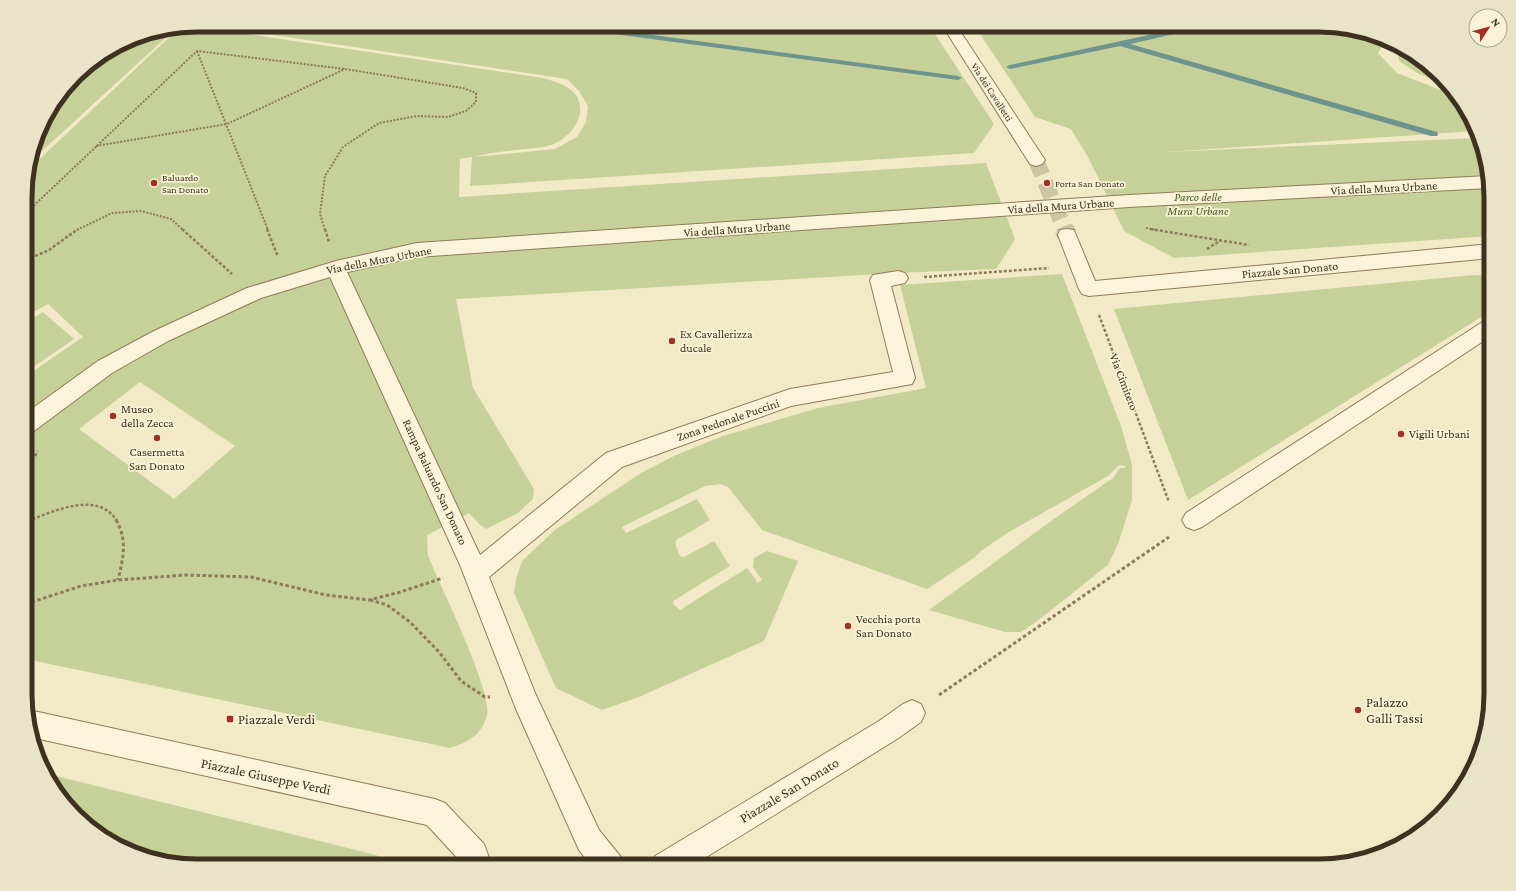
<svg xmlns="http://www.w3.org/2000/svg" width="1516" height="891" font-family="'Crimson Pro',serif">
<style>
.green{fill:#c5d198;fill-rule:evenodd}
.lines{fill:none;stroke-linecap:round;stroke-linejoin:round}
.stream{fill:#6d948e;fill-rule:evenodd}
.minor-tunnel-far1{stroke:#cec4a5;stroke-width:16;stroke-dasharray:16 8;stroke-linecap:butt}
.minor-tunnel{stroke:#cec4a5;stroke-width:20;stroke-dasharray:20 10;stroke-linecap:butt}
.minor-casing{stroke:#8f7b5a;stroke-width:2}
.path-far2{stroke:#8f7b5a;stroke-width:2;stroke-dasharray:2 1.5;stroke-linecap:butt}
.path-far1{stroke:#8f7b5a;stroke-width:2.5;stroke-dasharray:3 2;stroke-linecap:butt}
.path{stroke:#8f7b5a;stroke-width:3;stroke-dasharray:3.5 2.5;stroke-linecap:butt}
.minor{fill:#fbf4da;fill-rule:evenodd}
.poi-dot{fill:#a23025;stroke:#f8f2d6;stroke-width:1.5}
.labels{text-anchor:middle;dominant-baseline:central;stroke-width:3.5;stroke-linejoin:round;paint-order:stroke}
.far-street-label{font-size:10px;fill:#3e311f;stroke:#f8f2d6}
.far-poi-label{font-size:10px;fill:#3e311f;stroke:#f8f2d6;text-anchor:start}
.street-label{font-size:12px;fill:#3e311f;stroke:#f8f2d6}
.park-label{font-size:12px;font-style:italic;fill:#485c24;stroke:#f8f2d6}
.poi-label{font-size:12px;fill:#3e311f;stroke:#f8f2d6;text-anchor:start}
.near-poi-label{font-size:14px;fill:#3e311f;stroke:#f8f2d6;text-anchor:start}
.near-street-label{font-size:14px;fill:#3e311f;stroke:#f8f2d6}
.rim{fill:none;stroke:#3e311f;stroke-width:5}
</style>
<rect width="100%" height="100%" fill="#f2e9c6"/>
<g class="green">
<path d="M208,25H929L994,124L974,153L470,186L472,157L460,159L459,197L986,163L1015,239L996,269L896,273L456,299L473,388L534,489L533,499L518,513L486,529L479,524L469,513L427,535L428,556C439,583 493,692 487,715C482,735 468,742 450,748L26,659V376L83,337L48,304L26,316V175L28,170L178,29L194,26L543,78C554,81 571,86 577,97C588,118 568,139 551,145C546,147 540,147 535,148C520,150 487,152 475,157L555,149L577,137L586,122L588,106L579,91L567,79ZM140,382L235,446L174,499L79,429Z"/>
<polygon points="974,25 1319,25 1363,31 1386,40 1378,53 1397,73 1448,93 1454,93 1468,111 1474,131 1167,152 1476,138 1491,186 1491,236 1174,258 1124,231 1088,157 1071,129 1035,117"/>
<polygon points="174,30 30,162 43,121 84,68 132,38"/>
<path d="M1397,45C1414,51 1437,71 1448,85L1419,74L1399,61Z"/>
<polygon points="1062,274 1121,426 1132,465 1132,500 1118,544 1108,565 1036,622 1021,632 1005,632 929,610 1058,516 1113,478 1120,468 1125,468 1125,466 1119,465 1108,476 1007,533 981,551 975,557 927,589 762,530 728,487 720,484 705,486 622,527 626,533 697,499 710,520 676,540 676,546 680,556 684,557 714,541 730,566 673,601 674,605 680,610 747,568 758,583 762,580 753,567 754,558 767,551 798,561 764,641 639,697 602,710 556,688 514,593 516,579 522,561 555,530 641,473 676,455 723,436 818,408 926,388 900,285"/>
<polygon points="1474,275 1491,276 1491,311 1188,500 1114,309"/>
<polygon points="43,312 74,339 26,372 26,323"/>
<polygon points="48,774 376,855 395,866 197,866 153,860 111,843 54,789"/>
</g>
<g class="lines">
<g class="stream">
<polygon points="558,25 579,25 958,76 962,78 958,80 562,27"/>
<polygon points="1195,25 1209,25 1205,27 1130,44 1437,132 1438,134 1437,136 1431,136 1120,46 1010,69 1006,67 1010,65"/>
</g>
<polyline class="minor-tunnel-far1" points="1036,160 1065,230"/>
<polyline class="minor-tunnel" points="1064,229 1067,235"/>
<g class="minor-casing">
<g id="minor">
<polygon points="942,25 956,25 1045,160 1042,164 1036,166 1030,164"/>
<polygon points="1488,176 1490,188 1129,207 417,257 347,272 480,555 606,453 790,389 893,372 870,280 873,275 898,271 905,273 908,278 905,283 891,286 915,378 912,384 791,406 622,467 489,577 535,693 599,830 620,856 625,866 591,866 579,850 516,709 460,565 330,277 261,298 168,341 112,373 34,431 26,434 26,413 98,361 154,331 247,288 336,261 417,243 1129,195"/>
<polygon points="1067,229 1074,230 1076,235 1095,281 1491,244 1491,258 1089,296 1082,294 1079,289 1058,235 1060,230"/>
<polygon points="1491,319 1491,336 1202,527 1194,530 1186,527 1182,520 1186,513 1484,321"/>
<polygon points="912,700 921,704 925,713 921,722 897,739 692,866 650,866 655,856 879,721 903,704"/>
<polygon points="29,710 435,799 445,803 484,844 492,866 462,866 461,862 427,825 35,738 26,716 26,711"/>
</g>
</g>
<g class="path-far2">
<polyline points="197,51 268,230"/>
<polyline points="96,146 227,124 345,69"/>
<polyline points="26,213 197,51 345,69 463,88 476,93 476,102 466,111 448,117 417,116 379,123 343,147 325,176 320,214 325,230"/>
<polyline points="1146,228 1157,230"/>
<polyline points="77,230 112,213 141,211 171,219 183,230"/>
</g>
<g class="path-far1">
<polyline points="182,229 232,274"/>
<polyline points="267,229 278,257"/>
<polyline points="325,229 329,242"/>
<polyline points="1150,229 1249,245"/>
<polyline points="1207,249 1221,240"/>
<polyline points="26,260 49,250 78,229"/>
<polyline points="924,277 1049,268"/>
<polyline points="1099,315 1169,502"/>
<polyline points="26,468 35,457 37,451"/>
<path d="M28,521C54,511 98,490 117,521"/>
</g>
<g class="path">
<path d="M116,520C128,540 123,559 118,580"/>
<polyline points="26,522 31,520"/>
<polyline points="370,600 387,605 410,622 439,652 461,681 485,697 490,697"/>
<polyline points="26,604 81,586 118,580 186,575 251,577 326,595 369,600 397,593 443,578"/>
<polyline points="939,695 1169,537"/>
</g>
<use href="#minor" class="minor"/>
</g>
<g class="poi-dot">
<circle cx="154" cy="183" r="4"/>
<circle cx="1047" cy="183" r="4"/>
<circle cx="672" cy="341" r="4"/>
<circle cx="113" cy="416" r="4"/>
<circle cx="1401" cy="434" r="4"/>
<circle cx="157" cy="438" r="4"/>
<circle cx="848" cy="626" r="4"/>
<circle cx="1358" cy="710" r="4"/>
<rect x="226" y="715" width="8" height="8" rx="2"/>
</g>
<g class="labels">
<g class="far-street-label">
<text transform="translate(992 92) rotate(57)">Via dei Cavalletti</text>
</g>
<g class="far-poi-label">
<text x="162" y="177">Baluardo<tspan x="162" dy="12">San Donato</tspan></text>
<text x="1055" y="183">Porta San Donato</text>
</g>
<g class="street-label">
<text transform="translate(1384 188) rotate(-3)">Via della Mura Urbane</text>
<text transform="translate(1061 206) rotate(-4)">Via della Mura Urbane</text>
<text transform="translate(737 229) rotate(-4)">Via della Mura Urbane</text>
<text transform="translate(379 260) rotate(-11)">Via della Mura Urbane</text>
<text transform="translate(1290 270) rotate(-5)">Piazzale San Donato</text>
<text transform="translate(1124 382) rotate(69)">Via Cimitero</text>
<text transform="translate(728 420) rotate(-19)">Zona Pedonale Puccini</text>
<text transform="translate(435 482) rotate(65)">Rampa Baluardo San Donato</text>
</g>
<g class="park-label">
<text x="1198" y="197">Parco delle<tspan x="1198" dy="14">Mura Urbane</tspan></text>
</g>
<g class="poi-label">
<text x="680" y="334">Ex Cavallerizza<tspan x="680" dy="14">ducale</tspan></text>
<text x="121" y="409">Museo<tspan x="121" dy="14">della Zecca</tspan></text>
<text x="1409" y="434">Vigili Urbani</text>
<text x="157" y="452" text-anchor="middle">Casermetta<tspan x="157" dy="14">San Donato</tspan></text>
<text x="856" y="619">Vecchia porta<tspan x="856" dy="14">San Donato</tspan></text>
</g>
<g class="near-poi-label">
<text x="1366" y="702">Palazzo<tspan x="1366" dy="16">Galli Tassi</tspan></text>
<text x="238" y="719">Piazzale Verdi</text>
</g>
<g class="near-street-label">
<text transform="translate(266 776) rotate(12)">Piazzale Giuseppe Verdi</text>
<text transform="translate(789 790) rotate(-31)">Piazzale San Donato</text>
</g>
</g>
<path d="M0 0H1516V891H0ZM197 32H1319A165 165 0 0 1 1484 197V694A165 165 0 0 1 1319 859H197A165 165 0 0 1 32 694V197A165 165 0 0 1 197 32Z" fill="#e9e3c7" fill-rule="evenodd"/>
<path class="rim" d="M197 32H1319A165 165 0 0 1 1484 197V694A165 165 0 0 1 1319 859H197A165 165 0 0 1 32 694V197A165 165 0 0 1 197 32Z"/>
<g transform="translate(1488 28) rotate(54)"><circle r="19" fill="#f8f2d6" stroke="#aea58d"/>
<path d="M0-3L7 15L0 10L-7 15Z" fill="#a23025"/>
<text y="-6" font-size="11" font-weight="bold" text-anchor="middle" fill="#3e311f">N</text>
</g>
</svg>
